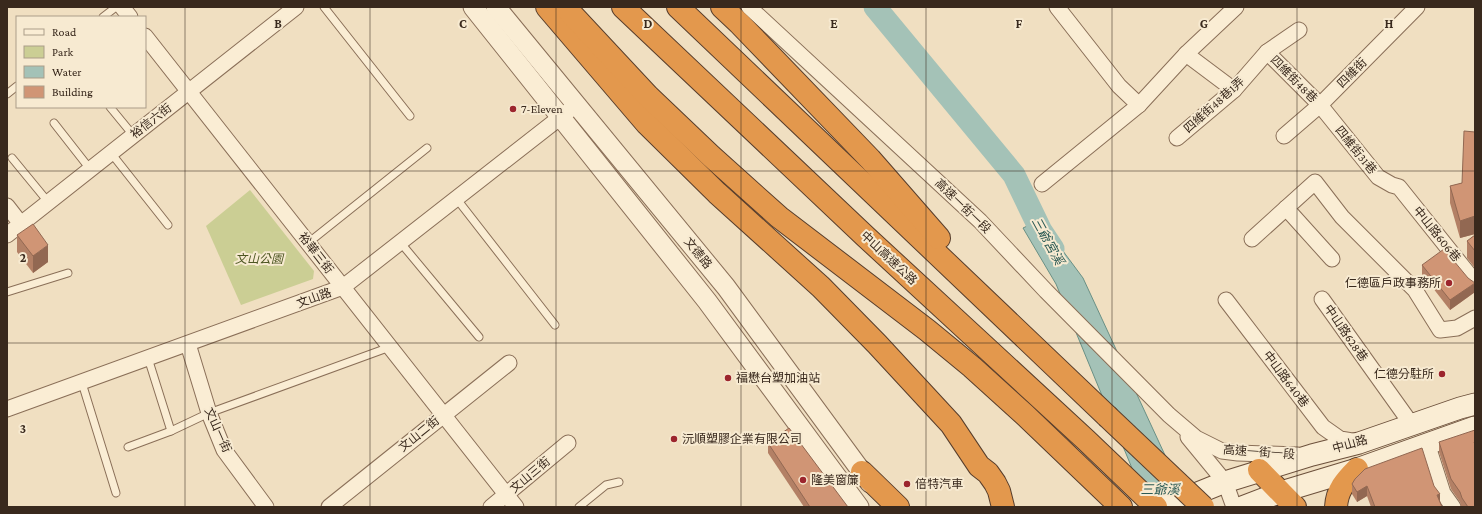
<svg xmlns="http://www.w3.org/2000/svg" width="1482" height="514" font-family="'Crimson Pro','Noto Sans TC',serif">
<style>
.green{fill:#cbce94}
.water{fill:#a4c2b7;stroke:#6a9085}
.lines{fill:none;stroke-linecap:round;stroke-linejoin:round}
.river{stroke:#a4c2b7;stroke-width:23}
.service-casing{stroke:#8a6f58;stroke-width:9}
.minor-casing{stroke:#8a6f58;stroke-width:17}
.tertiary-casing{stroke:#8a6f58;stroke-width:21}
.secondary-casing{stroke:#6c503b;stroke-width:23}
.motorway-casing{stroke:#583e2c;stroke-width:24}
.service{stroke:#faedd4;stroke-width:7}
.minor{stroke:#faedd4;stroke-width:15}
.tertiary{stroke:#faedd4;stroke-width:19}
.secondary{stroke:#faedd4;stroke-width:21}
.motorway{stroke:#e3984d;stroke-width:22}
.motorway-bridge-casing{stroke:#583e2c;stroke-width:24;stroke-linecap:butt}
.motorway-bridge{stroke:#e3984d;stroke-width:22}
.wall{fill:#b38065}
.shaded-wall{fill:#926852}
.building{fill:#d09575;stroke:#926852}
.grid{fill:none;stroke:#39291d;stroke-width:1;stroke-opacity:0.55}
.poi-dot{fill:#9c252d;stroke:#f7ead1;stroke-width:1.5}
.labels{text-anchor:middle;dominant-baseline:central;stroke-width:4;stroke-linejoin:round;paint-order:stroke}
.street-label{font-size:12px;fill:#39291d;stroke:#f7ead1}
.poi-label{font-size:12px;fill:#39291d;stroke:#f7ead1;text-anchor:start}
.park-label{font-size:12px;font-style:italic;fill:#4d5622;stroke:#f7ead1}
.water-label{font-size:13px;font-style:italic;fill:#2b5a54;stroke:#f7ead1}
.grid-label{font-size:13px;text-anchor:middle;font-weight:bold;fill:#39291d;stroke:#f7ead1;stroke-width:4;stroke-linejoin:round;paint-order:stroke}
</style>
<rect width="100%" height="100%" fill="#f0dfc1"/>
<polygon class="green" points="250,190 314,271 313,279 241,305 206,226"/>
<polygon class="water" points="1040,220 1083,278 1189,507 1148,507 1056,284 1023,228"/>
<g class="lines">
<polyline class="river" points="875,7 1014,175 1041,231 1053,249"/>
<g class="service-casing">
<g id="service">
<polyline points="324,7 410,116"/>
<polyline points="103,17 116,7"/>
<polyline points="7,94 17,86"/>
<polyline points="110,107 133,135"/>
<polyline points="54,123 90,169"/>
<polyline points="111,153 168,225"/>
<polyline points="12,158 49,203"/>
<polyline points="456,198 555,325"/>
<polyline points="400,242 479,337"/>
<polyline points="308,243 427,148"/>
<polyline points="7,292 68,273"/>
<polyline points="148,358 171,431"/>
<polyline points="82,383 116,493"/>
<polyline points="128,447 171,431 209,413 390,347"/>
<polyline points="579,507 606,485 619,482"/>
</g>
</g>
<g class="minor-casing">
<g id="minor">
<polyline points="122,7 130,17"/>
<polyline points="749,7 980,221 1046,291 1169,415 1196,438 1222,451 1238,453 1298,455"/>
<polyline points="1057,7 1119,86 1139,105"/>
<polyline points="145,36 516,507"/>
<polyline points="1267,52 1320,105 1378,177 1392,185 1399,187 1475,282"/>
<polyline points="1186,54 1234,90"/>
<polyline points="1284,136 1320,105 1417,7"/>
<polyline points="1177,138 1234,90 1267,52 1299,30"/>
<polyline points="1042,184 1139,105 1186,54 1236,7"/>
<polyline points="7,206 21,224"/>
<polyline points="1286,208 1332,259"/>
<polyline points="7,235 296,7"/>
<polyline points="1252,239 1315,182 1342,217 1415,290 1440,330 1457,328 1475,318"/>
<polyline points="1322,299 1412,425"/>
<polyline points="1226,300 1323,427 1340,439 1358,442"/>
<polyline points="188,344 209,413 224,450 266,507"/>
<polyline points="7,409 343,287 576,105"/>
<polyline points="1188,437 1225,482 1234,507"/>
<polyline points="1427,443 1443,493 1453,507"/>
<polyline points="329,507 509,363"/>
<polyline points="491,507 568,443"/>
</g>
</g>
<g class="tertiary-casing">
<g id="tertiary">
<polyline points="473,7 707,301 859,507"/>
<polyline points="496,7 726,287 870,483"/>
</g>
</g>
<g class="secondary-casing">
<g id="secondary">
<polyline points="1163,507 1225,482 1312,455 1359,443 1460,408 1475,404"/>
<polyline points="1242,507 1281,492 1357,469 1475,427"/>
</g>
</g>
<g class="motorway-casing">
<g id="motorway">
<polyline points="547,7 647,124 717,193 821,287 877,344 951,424 979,466 988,473 995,483 999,491 1003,507"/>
<polyline points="565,7 648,96 711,156 779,217 927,330 972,367 1025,415 1121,507"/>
<polyline points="623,7 866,237 1086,440 1156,507"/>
<polyline points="678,7 1107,416"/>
<polyline points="722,7 739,23 870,159 939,238"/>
<polyline points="1259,470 1295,507"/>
<polyline points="862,472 898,507"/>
<path d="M1336,507C1337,490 1345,481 1357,469"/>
</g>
</g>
<use href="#service" class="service"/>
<use href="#minor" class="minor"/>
<use href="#tertiary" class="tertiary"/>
<use href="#secondary" class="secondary"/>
<use href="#motorway" class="motorway"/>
<g class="motorway-bridge-casing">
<polyline id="motorway-bridge" points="1107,416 1203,507"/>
</g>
<use href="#motorway-bridge" class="motorway-bridge"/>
</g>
<g class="wall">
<polygon points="1475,132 1475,234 1460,238 1450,203 1450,186 1462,183"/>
<polygon points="17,235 48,262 33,273 17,252"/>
<polygon points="1475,235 1475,268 1467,258 1467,241"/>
<polygon points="1422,265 1475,292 1450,310 1422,274"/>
<polygon points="1439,442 1475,507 1461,507 1460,502 1451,489 1439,452"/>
<polygon points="768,443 848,507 804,507 768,453"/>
<polygon points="1355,479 1440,501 1442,507 1371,507 1367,496 1357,502 1352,494 1352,484"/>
</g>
<g class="shaded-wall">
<polygon points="1475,216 1475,234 1460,238 1460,221"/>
<polygon points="48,245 48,262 33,273 33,256"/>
<polygon points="1475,283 1475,292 1450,310 1450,300"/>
<polygon points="1367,486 1367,496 1357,502 1357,492"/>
<polygon points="1440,494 1440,504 1437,495"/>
</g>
<g class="building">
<polygon points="1464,131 1475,132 1475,216 1460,221 1450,186 1462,183"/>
<polygon points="33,224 48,245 33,256 17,235"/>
<polygon points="1475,235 1475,251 1467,241"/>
<polygon points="1444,249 1468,278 1475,283 1450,300 1422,265"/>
<polygon points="789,428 848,507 810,507 768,443"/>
<polygon points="1475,430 1475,441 1474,442 1475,445 1475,507 1468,507 1462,498 1460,492 1451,479 1439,442"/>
<polygon points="1422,448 1434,486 1440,494 1437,495 1442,507 1375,507 1367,486 1357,492 1352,484 1355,479 1365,469"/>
</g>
<path class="grid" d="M185,7V507M370,7V507M556,7V507M741,7V507M926,7V507M1112,7V507M1297,7V507M7,171H1475M7,343H1475"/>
<g class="poi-dot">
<circle cx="513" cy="109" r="4"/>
<circle cx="1449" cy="283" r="4"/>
<circle cx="1442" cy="374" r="4"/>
<circle cx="728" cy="378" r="4"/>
<circle cx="674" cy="439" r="4"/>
<circle cx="803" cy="480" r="4"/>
<circle cx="907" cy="484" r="4"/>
</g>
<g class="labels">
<g class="street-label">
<text transform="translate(1352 73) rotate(-45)">四維街</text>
<text transform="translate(1294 79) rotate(45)">四維街48巷</text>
<text transform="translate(1214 105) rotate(-42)">四維街48巷1弄</text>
<text transform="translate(151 121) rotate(-38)">裕信六街</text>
<text transform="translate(1356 150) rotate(51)">四維街31巷</text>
<text transform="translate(963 206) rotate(44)">高速一街一段</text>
<text transform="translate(1437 234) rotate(51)">中山路606巷</text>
<text transform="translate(316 253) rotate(52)">裕華三街</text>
<text transform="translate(698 253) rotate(51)">文德路</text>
<text transform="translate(889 258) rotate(43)">中山高速公路</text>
<text transform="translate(314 298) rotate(-20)">文山路</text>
<text transform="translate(1346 333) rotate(55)">中山路628巷</text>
<text transform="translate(1286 379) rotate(53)">中山路640巷</text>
<text transform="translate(218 430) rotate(66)">文山一街</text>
<text transform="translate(419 434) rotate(-39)">文山二街</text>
<text transform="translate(1350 444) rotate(-16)">中山路</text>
<text transform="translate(1259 452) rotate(4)">高速一街一段</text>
<text transform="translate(530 475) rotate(-40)">文山三街</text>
</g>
<g class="poi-label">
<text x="521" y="109">7-Eleven</text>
<text x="1441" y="283" text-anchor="end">仁德區戶政事務所</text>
<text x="1434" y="374" text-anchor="end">仁德分駐所</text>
<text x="736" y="378">福懋台塑加油站</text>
<text x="682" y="439">沅順塑膠企業有限公司</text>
<text x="811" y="480">隆美窗簾</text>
<text x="915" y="484">倍特汽車</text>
</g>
<g class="park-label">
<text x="259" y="259">文山公園</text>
</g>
<g class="water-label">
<text transform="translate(1048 241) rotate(61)">三爺宮溪</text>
<text x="1160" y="489">三爺溪</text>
</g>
</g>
<g class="grid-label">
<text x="278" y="28">B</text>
<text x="463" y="28">C</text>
<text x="648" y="28">D</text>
<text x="834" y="28">E</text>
<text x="1019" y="28">F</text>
<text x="1204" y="28">G</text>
<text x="1389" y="28">H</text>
<text x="23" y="262">2</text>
<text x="23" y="433">3</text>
</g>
<rect width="1482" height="514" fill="none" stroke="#39291d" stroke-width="16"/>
<rect x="16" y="16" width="130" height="92" fill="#f7ead1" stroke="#ab9d89"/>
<rect x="24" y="29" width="20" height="6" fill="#faedd4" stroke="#ab9d89"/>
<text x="52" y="36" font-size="12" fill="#39291d">Road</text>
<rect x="24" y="46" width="20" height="12" fill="#cbce94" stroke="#ab9d89"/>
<text x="52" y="56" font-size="12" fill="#39291d">Park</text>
<rect x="24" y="66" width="20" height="12" fill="#a4c2b7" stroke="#ab9d89"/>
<text x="52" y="76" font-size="12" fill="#39291d">Water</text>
<rect x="24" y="86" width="20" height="12" fill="#d09575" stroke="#ab9d89"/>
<text x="52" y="96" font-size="12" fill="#39291d">Building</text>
</svg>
